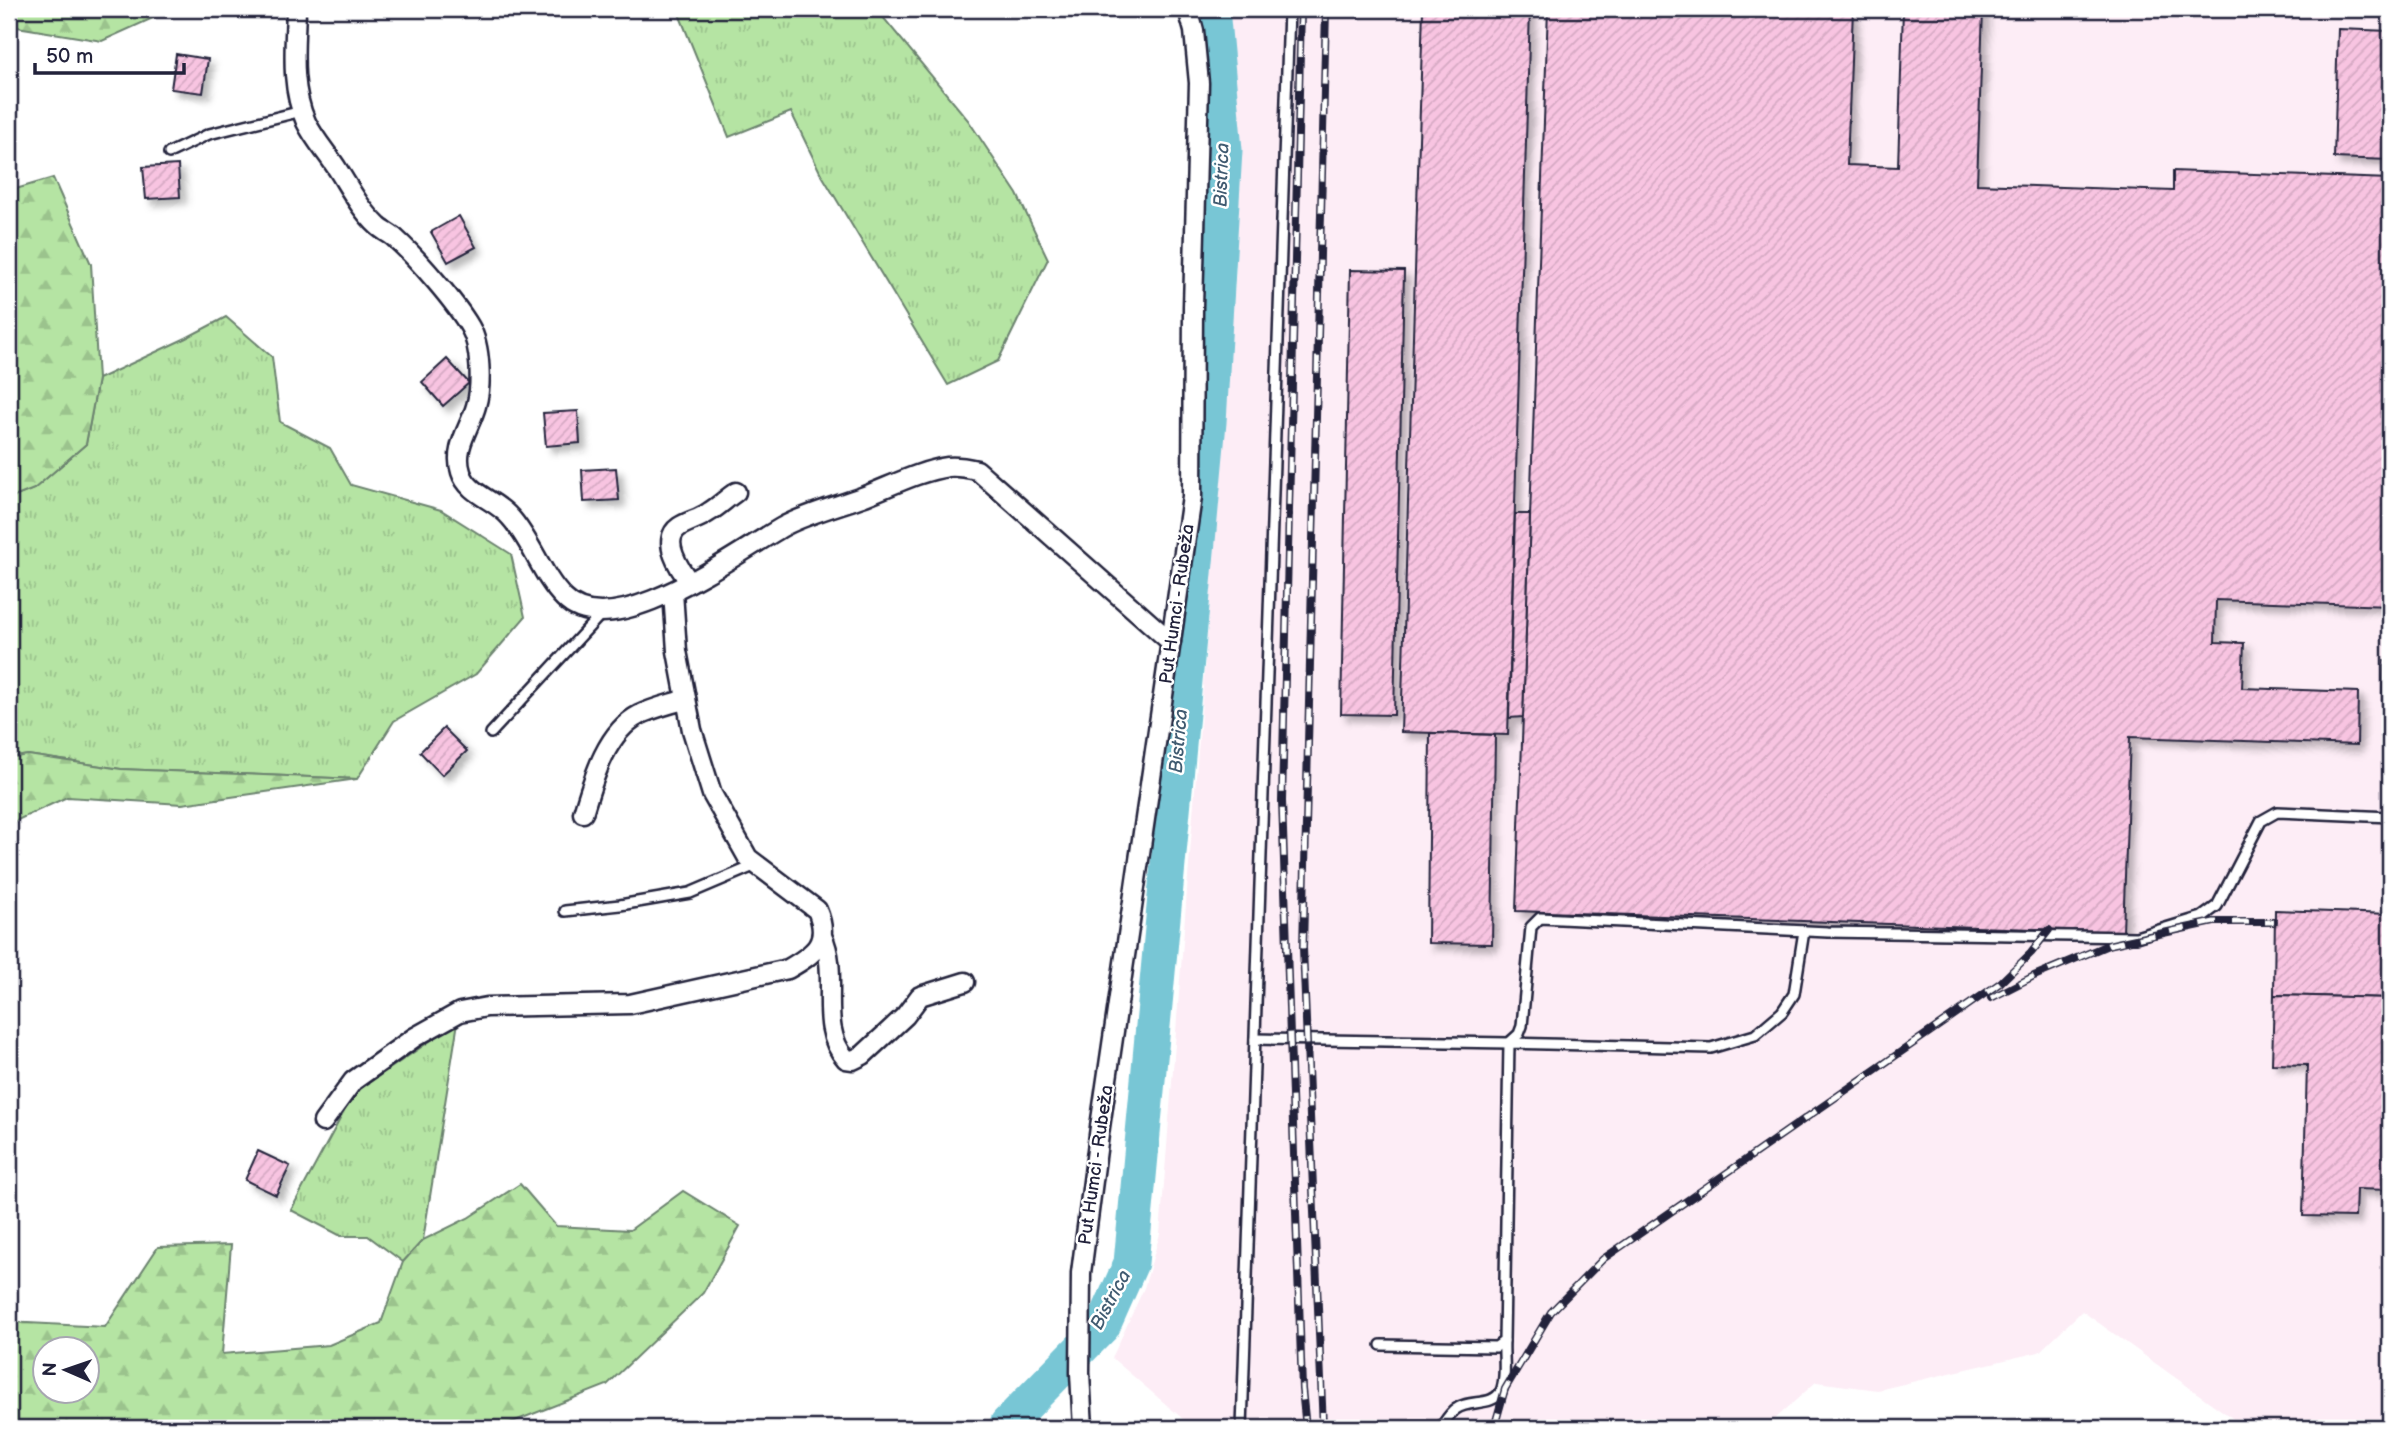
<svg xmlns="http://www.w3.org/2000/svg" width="2399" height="1437" font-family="'Balsamiq Sans',sans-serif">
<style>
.built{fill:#fdedf6}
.grass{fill:url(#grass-tufts);stroke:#6c836f;stroke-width:2}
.forest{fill:url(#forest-firs);stroke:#6c836f;stroke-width:2;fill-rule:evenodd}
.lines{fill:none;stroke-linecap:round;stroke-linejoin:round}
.river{stroke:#78c6d5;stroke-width:35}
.building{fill:url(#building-hatch);stroke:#22223b;stroke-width:2;filter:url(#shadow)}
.lane-casing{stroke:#22223b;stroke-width:14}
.street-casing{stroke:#22223b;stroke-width:23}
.lane{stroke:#fff;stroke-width:9}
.street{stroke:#fff;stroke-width:18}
.rail-casing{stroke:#22223b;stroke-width:8}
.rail{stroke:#fff;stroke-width:5;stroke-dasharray:16;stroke-linecap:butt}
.labels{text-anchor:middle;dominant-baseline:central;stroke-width:5;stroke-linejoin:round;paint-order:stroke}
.street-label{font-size:18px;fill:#22223b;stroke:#fff}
.water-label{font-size:19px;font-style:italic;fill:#405b71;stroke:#fff}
</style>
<defs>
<pattern id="grass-tufts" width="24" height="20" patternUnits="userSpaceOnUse" patternTransform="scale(1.75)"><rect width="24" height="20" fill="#b5e4a3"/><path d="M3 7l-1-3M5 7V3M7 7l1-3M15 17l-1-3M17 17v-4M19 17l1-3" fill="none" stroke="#9bc38d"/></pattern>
<pattern id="forest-firs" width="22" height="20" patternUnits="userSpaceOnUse" patternTransform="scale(1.75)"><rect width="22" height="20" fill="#b5e4a3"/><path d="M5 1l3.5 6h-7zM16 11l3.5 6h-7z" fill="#9bc38d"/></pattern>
<pattern id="building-hatch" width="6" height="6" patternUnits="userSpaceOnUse" patternTransform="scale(1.75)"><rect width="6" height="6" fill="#f8c4e1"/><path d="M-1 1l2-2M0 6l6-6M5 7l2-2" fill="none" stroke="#d4a8c2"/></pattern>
<filter id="shadow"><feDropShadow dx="6" dy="6" stdDeviation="3.5" flood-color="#0004"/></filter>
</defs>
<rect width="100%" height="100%" fill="#fff"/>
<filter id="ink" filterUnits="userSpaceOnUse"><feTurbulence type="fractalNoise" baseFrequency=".0143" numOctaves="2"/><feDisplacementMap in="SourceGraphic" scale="14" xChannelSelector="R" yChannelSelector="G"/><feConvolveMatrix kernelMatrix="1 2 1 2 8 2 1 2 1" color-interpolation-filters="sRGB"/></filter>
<g filter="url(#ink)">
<polygon class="built" points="1225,9 2390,9 2390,1428 2246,1428 2082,1311 2039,1352 1878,1390 1816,1382 1765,1428 1189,1428 1190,1425 1112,1358 1144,1288 1160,1234 1165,1171 1236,268 1233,128"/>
<g class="grass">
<polygon points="677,9 861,9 883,17 968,120 1017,194 1048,259 998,361 948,385 820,172 791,112 729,137"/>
<polygon points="226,317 272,357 280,422 330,448 351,485 441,510 511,554 525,617 476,674 394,721 357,779 121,769 28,755 9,758 9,499 34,489 86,444 98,379 186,338"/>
<polygon points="458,1022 423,1240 403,1262 368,1236 341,1236 291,1210 354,1093"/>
</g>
<g class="forest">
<polygon points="9,9 150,9 153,18 102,41 17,27 9,29"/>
<polygon points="53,178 91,264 98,379 86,444 34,489 9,499 9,191"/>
<polygon points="28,755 121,769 357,779 182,804 67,797 9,824 9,758"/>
<path d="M520,1184L556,1226L630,1230L683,1191L740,1226L703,1293L607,1385L497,1428H9V1322L105,1327L158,1247L231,1245L222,1354L329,1345L381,1323L403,1262L423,1240L468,1218ZM46,1350H88V1392H46Z"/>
</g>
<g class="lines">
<polyline class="river" points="1006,1428 1007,1424 1103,1326 1131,1263 1209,422 1225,150 1212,9"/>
</g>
<g class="building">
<polygon points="1423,9 1530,9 1508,735 1401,732"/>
<polygon points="1548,9 1853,9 1847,165 1898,167 1903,9 1983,9 1977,184 2173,191 2173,171 2390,179 2390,606 2216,600 2215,642 2244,643 2242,688 2358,692 2357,745 2130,737 2123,932 1516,911"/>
<polygon points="2338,29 2390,31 2390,160 2334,158"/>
<polygon points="176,54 208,59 203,93 171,89"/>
<polygon points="178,165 180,197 146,199 143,167"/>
<polygon points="459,216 476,247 448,262 431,232"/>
<polygon points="1350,270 1404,271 1394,715 1341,714"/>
<polygon points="447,359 469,383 443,406 422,382"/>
<polygon points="578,411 580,443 546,446 543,413"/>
<polygon points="616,468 619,500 584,502 582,470"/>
<polygon points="1515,514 1530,514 1523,717 1509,718"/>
<polygon points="2384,661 2390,661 2390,736 2381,736"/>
<polygon points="444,728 467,751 442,775 420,752"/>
<polygon points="1430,733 1495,735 1492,944 1428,943"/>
<polygon points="2275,910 2390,914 2390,998 2274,995"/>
<polygon points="2274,995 2390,998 2390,1190 2356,1189 2355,1217 2303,1216 2307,1065 2272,1064"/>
<polygon points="258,1151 290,1166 276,1195 245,1180"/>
</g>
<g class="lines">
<g class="lane-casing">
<g id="lane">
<polyline points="169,153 209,134 302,111"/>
<polyline points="491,733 603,612"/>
<polyline points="565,911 620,905 690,893 756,865"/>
<polyline points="1255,1039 1509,1043 1519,1034 1522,1026 1531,927 1540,918 1828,932 2136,937 2202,917 2217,906 2261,821 2277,812 2390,817"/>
<polyline points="1381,1345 1496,1347 1504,1341 1509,1043 1711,1048 1755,1035 1782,1012 1794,994 1804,931"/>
<path d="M1442,1426C1446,1420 1450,1413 1456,1409C1469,1399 1493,1407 1501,1391C1507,1378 1503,1356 1504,1341"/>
<polyline points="1242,1428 1289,9"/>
</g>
</g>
<g class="street-casing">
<g id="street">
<path d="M296,9C295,47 290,86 306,122C314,139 328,154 338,170C350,189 361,210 378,226C383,231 391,234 396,239C418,259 456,303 470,327C481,346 482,386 476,406C470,428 453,448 461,472C468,495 495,499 510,517C532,541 541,575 564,598C612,648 740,550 786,525C810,513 837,506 862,497C889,487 919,471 948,467C958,466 968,468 977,470L1171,642"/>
<path d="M690,582C680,570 660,540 679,527C688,521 700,519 709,512C719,506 727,498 736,492"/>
<path d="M583,813C593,780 606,732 639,715C653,708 671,704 686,699"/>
<path d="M822,936C841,975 816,1026 846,1059L853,1060L863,1055L905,1016L920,996L965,982"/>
<path d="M323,1122L353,1081L415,1037L460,1012L487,1007L630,1004L788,969C814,954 831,943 817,910L748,858L712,794L692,730L677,651L673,592"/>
<polyline points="1083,1428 1080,1373 1081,1273 1100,1127 1192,497 1193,307 1199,83 1194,31 1188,9"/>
</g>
</g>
<use href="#lane" class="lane"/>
<use href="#street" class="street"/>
<g class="rail-casing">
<g id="rail">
<polyline points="1301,9 1282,801 1302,1389 1306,1428"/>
<polyline points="1991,998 2034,976 2108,945 2214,922 2274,922"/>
<polyline points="1323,1428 1303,948 1326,9"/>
<polyline points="1494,1428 1505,1389 1551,1312 1603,1259 2000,983 2031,953 2049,930"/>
</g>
</g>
<use href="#rail" class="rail"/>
</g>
</g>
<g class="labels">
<g class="street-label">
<text transform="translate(1177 604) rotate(-82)">Put Humci - Rubeža</text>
<text transform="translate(1096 1165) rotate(-82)">Put Humci - Rubeža</text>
</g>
<g class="water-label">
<text transform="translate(1222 175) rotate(-88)">Bistrica</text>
<text transform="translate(1179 741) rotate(-85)">Bistrica</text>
<text transform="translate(1111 1300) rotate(-62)">Bistrica</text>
</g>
</g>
<rect width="2399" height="1437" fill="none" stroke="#fff" stroke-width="35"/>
<rect x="18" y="18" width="2364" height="1402" fill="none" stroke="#22223b" stroke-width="2.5" filter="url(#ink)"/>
<g transform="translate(66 1370) rotate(272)"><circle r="33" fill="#ffffff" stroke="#a7a7b1" stroke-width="2"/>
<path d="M0-5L12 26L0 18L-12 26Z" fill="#22223b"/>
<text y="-10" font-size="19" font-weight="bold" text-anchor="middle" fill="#22223b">N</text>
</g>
<path d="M35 63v10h149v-10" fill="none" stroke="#22223b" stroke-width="3.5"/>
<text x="46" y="63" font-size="21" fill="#22223b" stroke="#ffffff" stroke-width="5" paint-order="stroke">50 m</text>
</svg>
